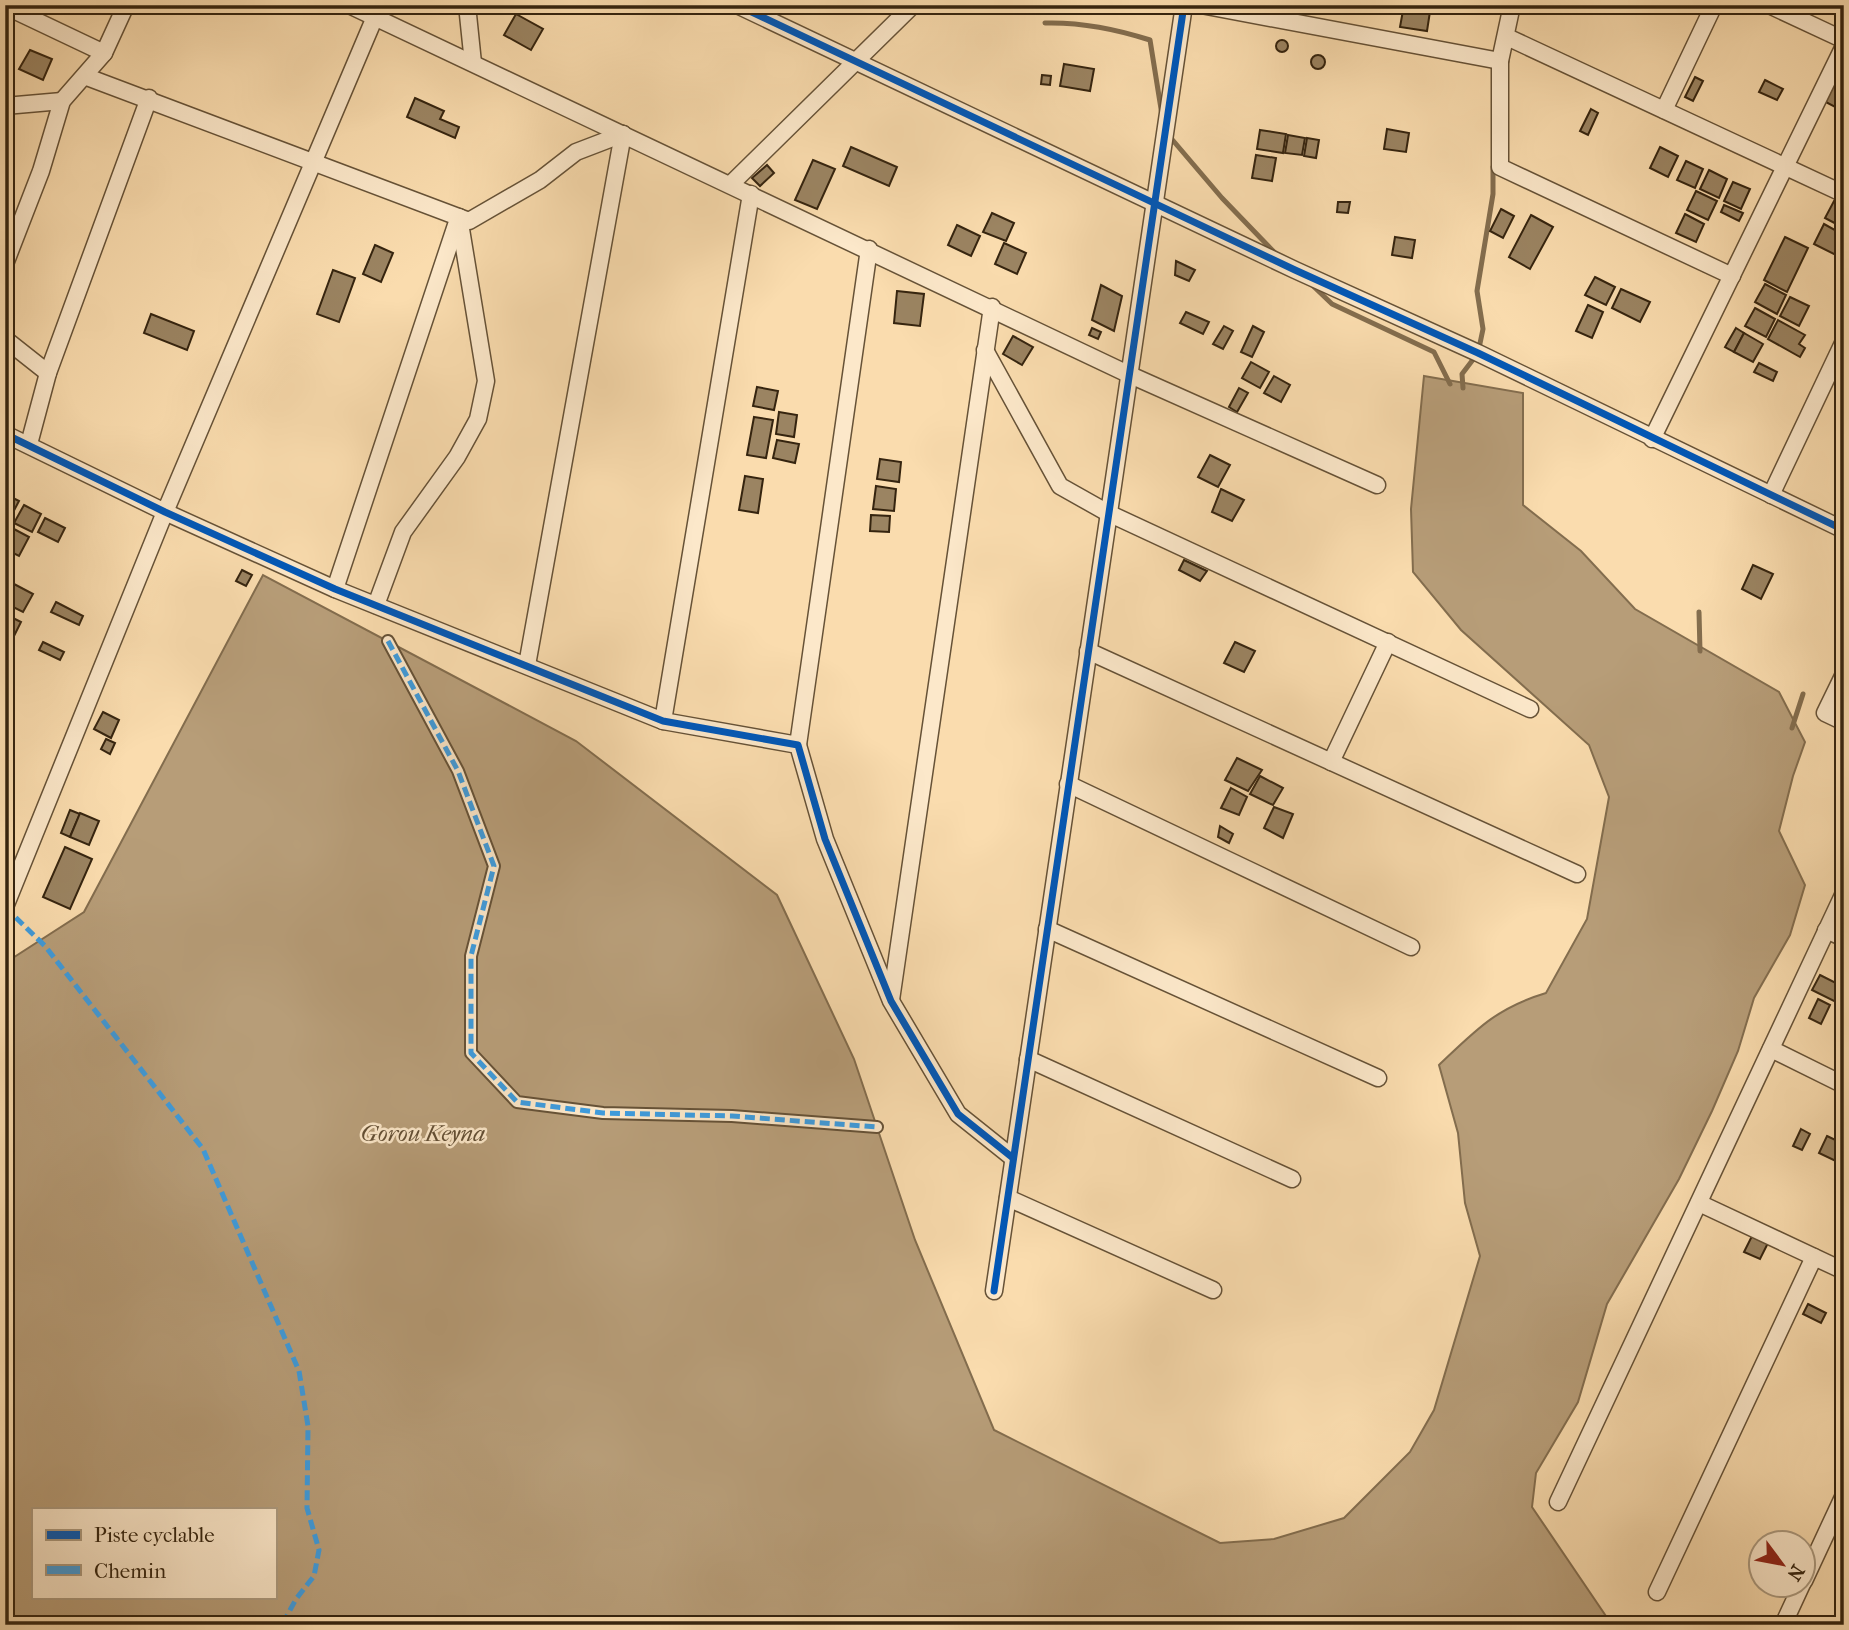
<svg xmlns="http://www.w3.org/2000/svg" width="1849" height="1630" font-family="'IM FELL French Canon',serif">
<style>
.water{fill:#b79d78;stroke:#836d4e;stroke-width:2;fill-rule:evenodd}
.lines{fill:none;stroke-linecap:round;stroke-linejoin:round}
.stream{stroke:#836d4e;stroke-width:5}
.building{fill:#9b8462;stroke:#35240f;stroke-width:2}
.pedestrian-casing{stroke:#665237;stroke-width:14}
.minor-casing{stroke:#665237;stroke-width:19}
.pedestrian{stroke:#fce8ca;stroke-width:10}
.minor{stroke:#fce8ca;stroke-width:16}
.quiet{stroke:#3e9cde;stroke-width:5;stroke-dasharray:10 5;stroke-linecap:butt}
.cycleway-casing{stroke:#fce8ca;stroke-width:11}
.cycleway{stroke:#0057b8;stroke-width:7}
.labels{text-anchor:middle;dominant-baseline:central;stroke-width:5;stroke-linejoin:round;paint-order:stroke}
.water-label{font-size:23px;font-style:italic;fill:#624e34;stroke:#fce8ca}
</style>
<rect width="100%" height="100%" fill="#fadcae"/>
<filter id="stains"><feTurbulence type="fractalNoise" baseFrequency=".00286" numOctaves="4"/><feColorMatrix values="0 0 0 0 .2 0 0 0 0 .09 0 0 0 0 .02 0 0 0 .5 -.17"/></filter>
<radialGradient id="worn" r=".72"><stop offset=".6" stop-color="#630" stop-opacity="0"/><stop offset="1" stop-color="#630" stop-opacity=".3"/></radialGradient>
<path class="water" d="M1424,376L1523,393V505L1581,551L1635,609L1779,692L1805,742L1793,776L1779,831L1805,885L1790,935L1754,998L1738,1051L1712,1111L1679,1179L1607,1304L1578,1402L1536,1473L1532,1507L1612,1625H5V963L84,912L263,575L576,741L777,895L854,1059L915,1240L994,1430L1220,1543L1274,1539L1344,1518L1410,1452L1434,1410L1480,1256L1465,1203L1458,1133L1439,1065C1476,1030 1496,1008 1546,993L1587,919L1609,797L1589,745L1461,630L1413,572L1411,509ZM33,1509H275V1597H33Z"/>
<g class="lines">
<g class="stream">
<path d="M1045,23C1081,22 1116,29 1150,40L1162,115"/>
<polyline points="1170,137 1222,198 1276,254"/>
<polyline points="1310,283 1332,304 1434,352 1450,384"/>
<polyline points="1463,388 1462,374 1478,353 1483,329 1477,291 1493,194 1493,167"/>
<polyline points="1699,612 1700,651"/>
<polyline points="1792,728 1803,694"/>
</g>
</g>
<g class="building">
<polygon points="490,5 506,5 503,12"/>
<polygon points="1404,5 1431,5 1427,31 1400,27"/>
<polygon points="516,14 543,29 531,50 504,35"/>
<circle cx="1282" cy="46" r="6"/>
<polygon points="30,50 52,59 43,80 19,69"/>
<circle cx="1318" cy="62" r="7"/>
<polygon points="1064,64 1094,69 1090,91 1060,86"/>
<polygon points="1042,75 1051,76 1050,85 1041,84"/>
<polygon points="1695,77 1703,81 1693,101 1685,97"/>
<polygon points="1831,78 1844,84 1844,100 1839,109 1820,99"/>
<polygon points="1765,80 1783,89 1777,100 1759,92"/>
<polygon points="415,98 444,111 440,119 459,127 455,138 407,117"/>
<polygon points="1591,109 1598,113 1588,135 1580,131"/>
<polygon points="1387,129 1409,133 1406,152 1384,149"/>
<polygon points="1260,130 1286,134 1283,153 1257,149"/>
<polygon points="1288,135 1305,138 1302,155 1285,153"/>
<polygon points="1307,138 1319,140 1316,158 1304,156"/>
<polygon points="851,147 897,167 889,186 843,166"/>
<polygon points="1660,147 1678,156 1668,177 1650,168"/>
<polygon points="1256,155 1276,158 1272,181 1252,178"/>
<polygon points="813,160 835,169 817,209 795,200"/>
<polygon points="1686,161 1703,169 1695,188 1677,180"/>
<polygon points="767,165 774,173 760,186 752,178"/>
<polygon points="1709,170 1727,179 1719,198 1700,189"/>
<polygon points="1733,182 1750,189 1741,209 1724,201"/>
<polygon points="1696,191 1717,201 1708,220 1687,210"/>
<polygon points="1834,201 1844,206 1844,228 1825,218"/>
<polygon points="1338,202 1350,202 1348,213 1337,212"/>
<polygon points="1724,205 1743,213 1739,221 1721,212"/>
<polygon points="1501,209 1514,216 1503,238 1490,231"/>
<polygon points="992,213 1014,223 1006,241 983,232"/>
<polygon points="1685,214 1704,224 1696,242 1676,233"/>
<polygon points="1531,215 1553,227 1530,269 1509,257"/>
<polygon points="1824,224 1844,235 1844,259 1814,244"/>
<polygon points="957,225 980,236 971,256 948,245"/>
<polygon points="1395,237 1415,240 1412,258 1392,255"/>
<polygon points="1785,237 1808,248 1787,292 1764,280"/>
<polygon points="1004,243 1026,253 1017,274 995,264"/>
<polygon points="375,245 393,253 381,282 363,274"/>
<polygon points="1176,261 1195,270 1189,281 1175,275"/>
<polygon points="333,270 355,278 339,322 317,314"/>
<polygon points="1595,277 1615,287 1606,305 1585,295"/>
<polygon points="1765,284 1786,295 1777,314 1755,302"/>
<polygon points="1101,285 1122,296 1114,331 1092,320"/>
<polygon points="1621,289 1650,302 1640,322 1612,308"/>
<polygon points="897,291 924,294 920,326 894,323"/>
<polygon points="1790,297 1809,306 1799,326 1780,316"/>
<polygon points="1588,305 1603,312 1592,338 1576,331"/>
<polygon points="1755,308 1775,319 1766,337 1745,326"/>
<polygon points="1186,312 1209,322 1203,334 1180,323"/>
<polygon points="151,314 194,331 187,350 144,333"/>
<polygon points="1778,320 1805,335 1799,344 1805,348 1800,357 1768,339"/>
<polygon points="1224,326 1233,331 1223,349 1213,344"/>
<polygon points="1253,326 1264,332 1252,357 1241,352"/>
<polygon points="1092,328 1101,332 1098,339 1089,335"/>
<polygon points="1736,328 1744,333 1734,352 1725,347"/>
<polygon points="1744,333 1763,344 1753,362 1734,352"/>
<polygon points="1013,336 1033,347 1022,365 1003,354"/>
<polygon points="1251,362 1269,372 1260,388 1242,378"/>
<polygon points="1759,363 1777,372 1773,381 1754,372"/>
<polygon points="1274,376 1290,385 1281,402 1264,393"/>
<polygon points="757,387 778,391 774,410 753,406"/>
<polygon points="1239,388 1248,393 1237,412 1229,407"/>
<polygon points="779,412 797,415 794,437 776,434"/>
<polygon points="754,417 773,420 766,458 747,455"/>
<polygon points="777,440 799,444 795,463 773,458"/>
<polygon points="1210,455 1230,465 1218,487 1198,477"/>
<polygon points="880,459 901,462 899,482 877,479"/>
<polygon points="745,476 763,479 758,513 739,510"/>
<polygon points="876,486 896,489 894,511 873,509"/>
<polygon points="1221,489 1244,500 1232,521 1212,512"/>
<polygon points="5,494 19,501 9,520 5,519"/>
<polygon points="24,505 41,514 32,532 14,523"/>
<polygon points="871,515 890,516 889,532 870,531"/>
<polygon points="45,518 65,528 58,542 38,532"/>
<polygon points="12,528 29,537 19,556 5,549 5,541"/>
<polygon points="1184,560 1207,571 1200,581 1179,570"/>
<polygon points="1753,565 1773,574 1761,599 1742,589"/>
<polygon points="242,570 252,575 246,586 236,581"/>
<polygon points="14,584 33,594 23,612 5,603"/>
<polygon points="56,602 83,616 79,625 51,612"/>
<polygon points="5,614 21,622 11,642 5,638"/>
<polygon points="43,642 64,652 60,660 39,650"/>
<polygon points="1235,642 1255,651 1244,672 1224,663"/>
<polygon points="103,712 119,720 111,738 94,729"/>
<polygon points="106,739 115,743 110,754 101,749"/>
<polygon points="1237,758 1262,770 1248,791 1225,780"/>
<polygon points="1260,776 1283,788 1273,805 1250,794"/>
<polygon points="1231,788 1247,797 1239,815 1221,808"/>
<polygon points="1274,807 1293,814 1283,838 1264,828"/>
<polygon points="70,810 80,814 70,837 61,833"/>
<polygon points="80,813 99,821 89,845 70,837"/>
<polygon points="1220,826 1233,834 1229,843 1218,837"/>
<polygon points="65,847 92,859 70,909 43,897"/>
<polygon points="1820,975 1844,987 1844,1006 1812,990"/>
<polygon points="1818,999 1830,1005 1821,1024 1809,1018"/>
<polygon points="1801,1129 1810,1134 1802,1150 1793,1146"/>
<polygon points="1827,1136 1844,1144 1840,1163 1819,1153"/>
<polygon points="1752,1236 1768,1243 1760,1259 1744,1252"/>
<polygon points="1808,1304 1826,1313 1821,1323 1803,1314"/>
</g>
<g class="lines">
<g class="pedestrian-casing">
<polyline id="pedestrian" points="388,641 458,771 494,866 471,956 471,1053 517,1102 603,1113 732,1116 877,1127"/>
</g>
<g class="minor-casing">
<g id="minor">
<polyline points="349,5 1128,374 1377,485"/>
<polyline points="467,5 473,63"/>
<polyline points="737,5 1295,270 1478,353 1844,530"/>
<polyline points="1201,5 1500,61"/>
<polyline points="1512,5 1500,61 1500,167 1732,276"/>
<polyline points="1769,5 1844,40"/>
<polyline points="5,6 104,53"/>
<polyline points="1507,37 1844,194"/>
<polyline points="87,77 469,221 540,180 576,152 623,134"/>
<polyline points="5,106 62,101"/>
<polyline points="1664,110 1714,5"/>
<polyline points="731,184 913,5"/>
<polyline points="5,264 41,171 62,101 104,53 126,5"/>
<polyline points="5,339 48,373"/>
<polyline points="985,350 1060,486 1108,513 1530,709"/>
<polyline points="5,434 165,512 335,589 663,721 798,745 825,839 891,1001 958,1114 1013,1158"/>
<polyline points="1652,439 1844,46"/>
<polyline points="29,444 48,373 149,98"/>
<polyline points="1771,495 1844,341"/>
<polyline points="335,589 458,219"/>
<polyline points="376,605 403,532 457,457 478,419 486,381 459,217"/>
<polyline points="1088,651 1577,874"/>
<polyline points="527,665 623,134"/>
<polyline points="1844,674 1825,713 1844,722"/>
<polyline points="663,721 751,194"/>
<polyline points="798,745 869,249"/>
<polyline points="1331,762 1388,642"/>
<polyline points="1068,784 1411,947"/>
<polyline points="5,907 165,512 380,5"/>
<polyline points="1047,929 1378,1078"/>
<polyline points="1826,930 1844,938"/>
<polyline points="891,1000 992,307"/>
<polyline points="1771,1049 1844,1085"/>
<polyline points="1028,1059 1292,1179"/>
<polyline points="1008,1198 1213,1290"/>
<polyline points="1699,1203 1844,1271"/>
<polyline points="994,1291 1184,5"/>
<polyline points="1558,1502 1844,893"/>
<polyline points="1804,1581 1844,1495"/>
<polyline points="1657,1592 1814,1257"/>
<polyline points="1783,1625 1802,1584"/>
</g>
</g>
<use href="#pedestrian" class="pedestrian"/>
<use href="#minor" class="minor"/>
<g class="quiet">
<polyline points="388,641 458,771 494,866 471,956 471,1053 517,1102 603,1113 732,1116 877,1127"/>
<polyline points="5,907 45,946 203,1149 299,1371 308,1426 307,1508 319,1550 314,1576 296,1599 282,1625"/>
</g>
<g class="cycleway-casing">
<g id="cycleway">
<polyline points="737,5 1295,270 1478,353 1844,530"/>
<polyline points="5,434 165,512 335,589 663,721 798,745 825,839 891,1001 958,1114 1013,1158"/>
<polyline points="994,1291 1184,5"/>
</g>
</g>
<use href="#cycleway" class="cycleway"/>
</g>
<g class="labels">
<g class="water-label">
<text x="423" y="1133">Gorou Keyna</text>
</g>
</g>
<rect width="1849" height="1630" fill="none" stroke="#fadcae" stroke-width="28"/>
<rect x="7" y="7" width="1835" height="1616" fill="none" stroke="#35240f" stroke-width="3.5"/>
<rect x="14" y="14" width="1821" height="1602" fill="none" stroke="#35240f" stroke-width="2"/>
<rect x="32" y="1508" width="245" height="91" fill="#fce8ca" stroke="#ac9a7f" stroke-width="2"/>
<rect x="46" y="1530" width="35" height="10" fill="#0057b8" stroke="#ac9a7f" stroke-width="2"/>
<text x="94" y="1542" font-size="21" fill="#35240f">Piste cyclable</text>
<rect x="46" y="1565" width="35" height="10" fill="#3e9cde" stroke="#ac9a7f" stroke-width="2"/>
<text x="94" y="1578" font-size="21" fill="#35240f">Chemin</text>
<g transform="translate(1782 1564) rotate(122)"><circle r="33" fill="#fce8ca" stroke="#ac9a7f" stroke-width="2"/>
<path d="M0-5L12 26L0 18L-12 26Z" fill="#8f2418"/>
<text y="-10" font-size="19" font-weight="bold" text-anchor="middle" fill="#35240f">N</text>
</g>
<rect width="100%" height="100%" filter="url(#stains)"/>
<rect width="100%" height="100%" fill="url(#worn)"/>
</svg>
